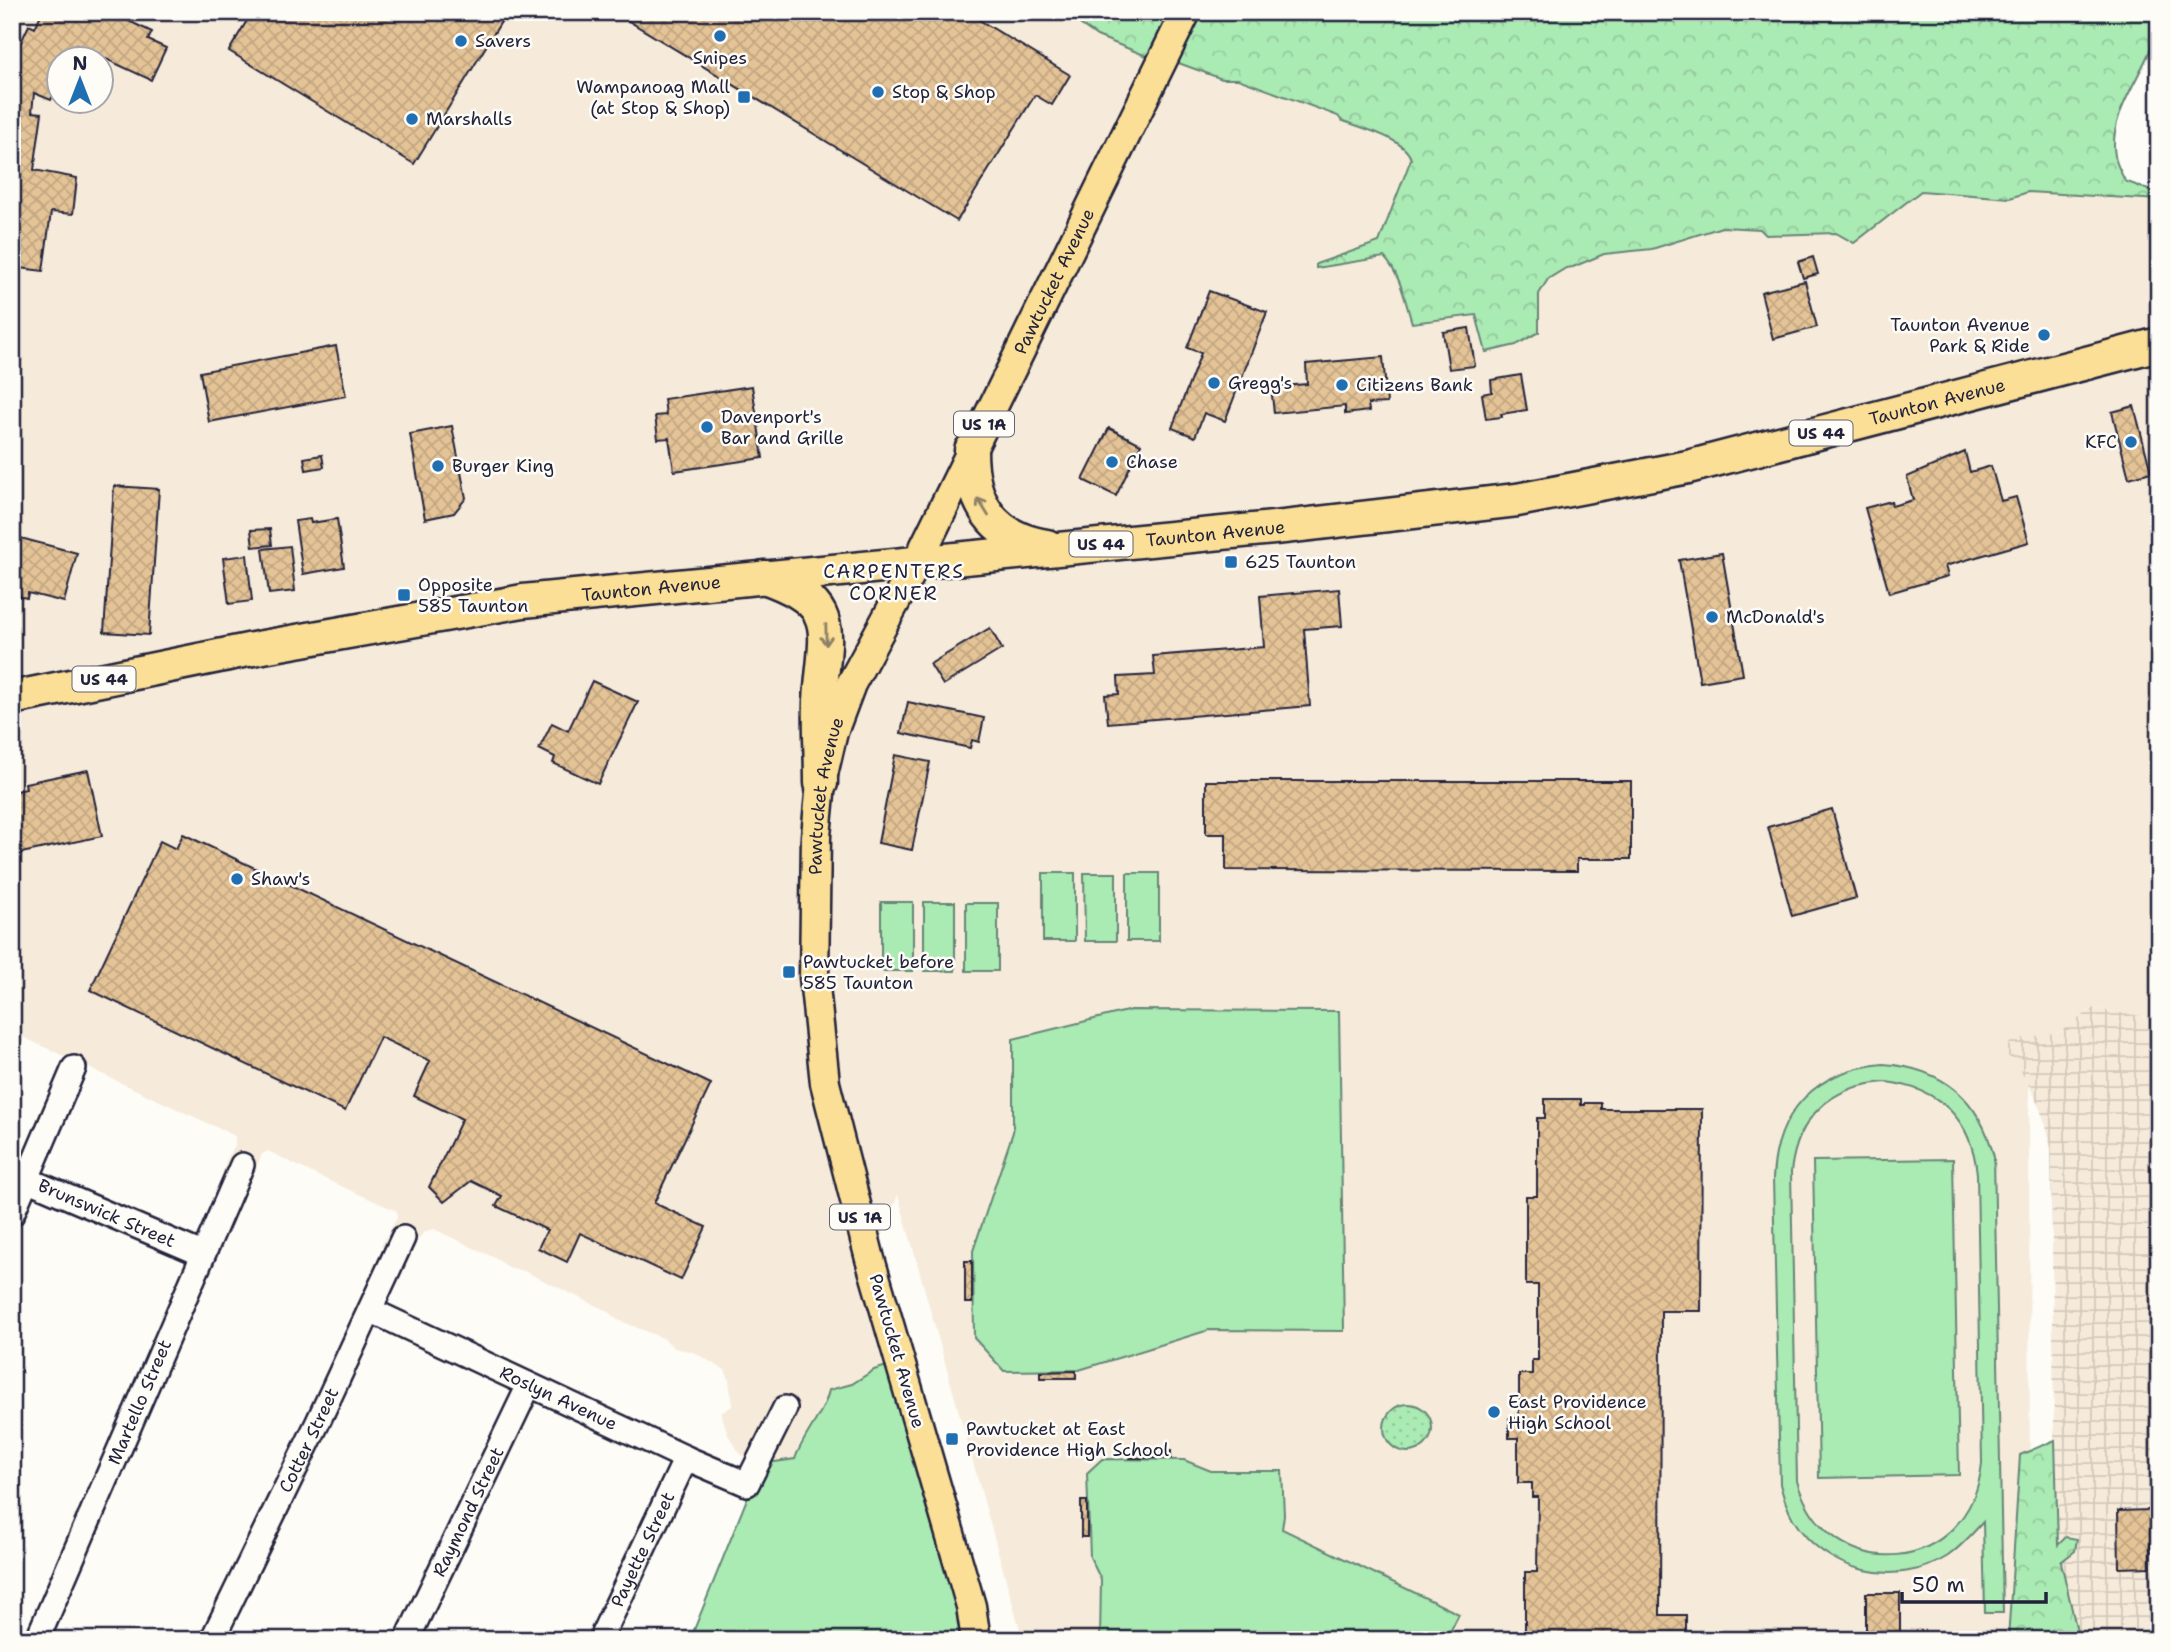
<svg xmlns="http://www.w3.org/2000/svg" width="2171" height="1652" font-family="'Shantell Sans',sans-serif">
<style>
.built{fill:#f6ebda;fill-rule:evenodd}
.industrial{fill:url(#industrial-grid)}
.grass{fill:url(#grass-dots);stroke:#668677;stroke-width:2}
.forest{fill:url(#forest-crowns);stroke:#668677;stroke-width:2}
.park{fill:#aaeab3;stroke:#668677;stroke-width:2;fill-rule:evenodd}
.building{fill:url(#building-cross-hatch);stroke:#22223b;stroke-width:2}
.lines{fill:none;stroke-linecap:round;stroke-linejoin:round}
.minor-casing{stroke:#22223b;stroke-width:28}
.major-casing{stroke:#22223b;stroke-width:33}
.highway-casing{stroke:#22223b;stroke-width:37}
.minor{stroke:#fdfcf7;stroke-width:23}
.major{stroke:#fbdf96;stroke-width:28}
.highway{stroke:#fbdf96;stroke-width:32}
.oneway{stroke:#8e8068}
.poi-dot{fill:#1f6fb2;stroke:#fdfcf7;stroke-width:2.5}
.labels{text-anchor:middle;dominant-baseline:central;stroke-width:5;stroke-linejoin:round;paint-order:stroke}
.shield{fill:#fdfcf7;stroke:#646373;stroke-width:2}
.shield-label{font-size:16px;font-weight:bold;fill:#22223b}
.poi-label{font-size:18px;fill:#22223b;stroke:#fdfcf7;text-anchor:start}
.street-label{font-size:18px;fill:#22223b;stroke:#fdfcf7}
.neighbourhood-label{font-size:19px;letter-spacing:2px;fill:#22223b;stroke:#fdfcf7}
</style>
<defs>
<pattern id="industrial-grid" width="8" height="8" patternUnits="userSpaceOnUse" patternTransform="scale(1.75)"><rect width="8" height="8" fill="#f6ebda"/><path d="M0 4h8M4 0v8" fill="none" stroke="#d3c9bc"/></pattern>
<pattern id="grass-dots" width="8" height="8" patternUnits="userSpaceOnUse" patternTransform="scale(1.75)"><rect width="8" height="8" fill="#aaeab3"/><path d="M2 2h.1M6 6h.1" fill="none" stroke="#92c89b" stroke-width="1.8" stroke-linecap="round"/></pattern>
<pattern id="forest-crowns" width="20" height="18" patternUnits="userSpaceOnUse" patternTransform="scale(1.75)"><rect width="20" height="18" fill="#aaeab3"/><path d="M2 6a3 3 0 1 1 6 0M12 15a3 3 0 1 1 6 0" fill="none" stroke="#92c89b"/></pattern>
<pattern id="building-cross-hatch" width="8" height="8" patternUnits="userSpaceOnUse" patternTransform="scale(1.75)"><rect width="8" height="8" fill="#e4c396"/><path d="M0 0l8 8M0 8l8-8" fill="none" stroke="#c3a782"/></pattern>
</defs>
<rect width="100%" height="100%" fill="#fdfcf7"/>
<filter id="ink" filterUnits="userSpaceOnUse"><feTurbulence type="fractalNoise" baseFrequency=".0143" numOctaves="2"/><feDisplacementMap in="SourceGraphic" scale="14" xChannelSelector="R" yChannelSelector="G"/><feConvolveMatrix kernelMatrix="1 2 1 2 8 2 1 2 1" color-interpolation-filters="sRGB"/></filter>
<g filter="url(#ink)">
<path class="built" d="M12,12H1112L1325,113L1338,116L1341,120L1399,143L1409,150L2010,198L2028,192L2159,200V1019L2093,1008L2060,1032L2029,1038L2030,1640H1040L1020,1630L898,1195L877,1245L907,1360L874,1370L852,1384L829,1390L827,1400L799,1445L795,1459L774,1463H754L741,1455L728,1435L721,1413L732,1406L729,1380L725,1370L693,1352L674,1348L665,1339L618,1320L607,1311L524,1271L508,1267L495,1258L434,1229L426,1231L418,1239L409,1256L402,1255L397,1249L381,1246L397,1218V1211L316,1175L268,1151L262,1154L250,1182L241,1180L232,1173L223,1172L226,1161L235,1145V1136L12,1032ZM60,60H102V102H60Z"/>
<polygon class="industrial" points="2093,1008 2159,1019 2159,1640 2079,1640 2061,1562 2070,1556 2057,1546 2055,1530 2051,1148 2046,1125 2035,1097 2021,1071 2004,1051 2012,1040 2060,1032"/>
<circle class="grass" cx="1408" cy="1428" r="24"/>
<g class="forest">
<path d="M1063,12H2159C2159,62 2106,105 2115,156C2116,164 2122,174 2125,181L2159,194V200L2028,192L2010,198L1921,191L1854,243L1836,233L1766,235L1760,229L1722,227L1652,249L1604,254L1573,267L1566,268L1548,279L1539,294V332L1516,345L1486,352L1476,315L1412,323C1405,301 1401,275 1384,257L1316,268V264L1379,242L1411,159C1405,138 1361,128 1341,120L1338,116L1238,79H1222L1165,58L1149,57L1097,36Z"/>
<polygon points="2055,1440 2058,1545 2066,1537 2077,1539 2075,1551 2061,1562 2079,1640 2008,1640 2020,1455"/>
</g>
<g class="park">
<rect x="1043" y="873" width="32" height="68"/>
<polygon points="1084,873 1116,873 1116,941 1085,941"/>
<rect x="1127" y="873" width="32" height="68"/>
<rect x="881" y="902" width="32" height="69"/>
<rect x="924" y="902" width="31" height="69"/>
<rect x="966" y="903" width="32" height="68"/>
<polygon points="1131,1010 1339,1011 1344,1331 1209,1330 1079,1370 1004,1371 974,1338 973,1251 1013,1132 1013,1039"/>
<path d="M1883,1064C1943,1068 1980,1099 1994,1157L2003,1613H1985L1983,1522C1972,1534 1962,1546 1948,1556C1897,1589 1824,1572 1793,1519C1787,1508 1783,1496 1780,1484L1773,1178C1776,1111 1816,1070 1883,1064ZM1886,1082C1940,1088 1972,1120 1977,1174L1982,1463C1970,1576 1829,1589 1797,1481L1791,1172C1797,1117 1831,1085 1886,1082Z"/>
<polygon points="1953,1159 1959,1475 1819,1478 1813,1161"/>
<path d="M907,1360L978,1640H690L761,1464L795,1459C803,1435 824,1414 829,1390L852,1384L874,1370Z"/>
<polygon points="1102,1459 1184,1460 1211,1471 1282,1471 1284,1515 1282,1529 1459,1614 1446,1640 1100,1640 1101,1580 1090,1557 1087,1473"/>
</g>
<g class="building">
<polygon points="42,12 110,12 152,32 148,40 166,48 151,80 76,45 69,60 60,60 60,81 51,100 34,93 32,112 42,113 34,170 77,178 73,214 51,212 43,271 12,267 12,110 16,85 12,83 12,61 29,25 35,28"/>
<polygon points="252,12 507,12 414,164 229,51"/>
<polygon points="614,12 966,12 1070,75 1052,105 1035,95 957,221"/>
<polygon points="1813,257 1818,274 1803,278 1798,262"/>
<polygon points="1805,281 1817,327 1773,339 1761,292"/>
<polygon points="1209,291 1267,312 1225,421 1204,413 1195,437 1172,428 1201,353 1187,348"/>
<polygon points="1469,328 1475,366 1449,369 1443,332"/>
<polygon points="336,346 346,396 209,422 200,372"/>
<polygon points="1383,357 1387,403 1368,404 1369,411 1345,414 1345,406 1274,413 1271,387 1307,384 1306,364"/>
<polygon points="1521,375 1527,410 1501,414 1502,417 1486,419 1482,394 1492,392 1491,380"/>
<polygon points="752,386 763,458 674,471 669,438 658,439 655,416 666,415 664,399"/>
<polygon points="2134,406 2151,472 2129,478 2112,412"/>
<polygon points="452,426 466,498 454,513 425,519 410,434"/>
<polygon points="1109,428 1141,444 1116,496 1083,480"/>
<polygon points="1965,452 1970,472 1991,466 2001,501 2016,497 2029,542 1945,566 1948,576 1889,593 1865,508 1891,501 1892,506 1913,500 1907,477"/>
<polygon points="322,455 324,467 306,470 304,458"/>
<polygon points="114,486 159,489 149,635 104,632"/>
<polygon points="310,519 311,523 337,519 344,567 303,574 295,521"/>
<polygon points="270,529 272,545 253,547 251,530"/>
<polygon points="13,536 77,553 64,602 28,593 27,598 12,595"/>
<polygon points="290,546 295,591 269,594 263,549"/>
<polygon points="1722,553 1743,675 1700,682 1679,560"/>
<polygon points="247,555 252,601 229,604 223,558"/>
<polygon points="1339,589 1342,626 1304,629 1310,706 1108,723 1105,695 1119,694 1118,677 1155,675 1153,656 1264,647 1260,596"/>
<polygon points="990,628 1002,649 943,685 930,664"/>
<polygon points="592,681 638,702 598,784 553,763 555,757 539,749 552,723 568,731"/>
<polygon points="908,702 984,718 979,742 972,740 970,748 901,733"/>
<polygon points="895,755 930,762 912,850 878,843"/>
<polygon points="88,770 102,836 12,855 12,792 26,789 25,783"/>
<polygon points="1206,781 1631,781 1631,859 1577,859 1577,871 1226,870 1226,834 1206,834"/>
<polygon points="1832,809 1856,898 1792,916 1768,827"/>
<polygon points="183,834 711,1084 654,1203 706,1227 681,1280 580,1233 567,1262 538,1248 547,1230 496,1206 502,1196 471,1181 444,1202 429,1187 462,1119 414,1096 430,1061 380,1037 345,1111 90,990 160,841 176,849"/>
<polygon points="1545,1099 1581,1099 1581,1105 1585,1105 1585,1103 1601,1103 1601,1109 1702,1109 1701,1311 1661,1311 1660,1615 1686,1615 1686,1640 1525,1640 1525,1572 1537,1572 1538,1497 1532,1497 1532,1483 1518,1483 1518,1438 1509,1438 1509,1418 1519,1418 1519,1374 1532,1374 1532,1360 1538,1360 1538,1285 1526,1285 1526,1196 1537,1196 1537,1118 1545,1118"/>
<rect x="965" y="1261" width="7" height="42"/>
<polygon points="1076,1371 1076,1378 1040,1378 1040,1372"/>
<polygon points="1171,1451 1171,1458 1130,1458 1130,1452"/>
<rect x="1081" y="1501" width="6" height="36"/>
<polygon points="2150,1510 2151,1567 2119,1568 2118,1511"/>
<rect x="1866" y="1593" width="34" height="47"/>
</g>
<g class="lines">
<g class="minor-casing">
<g id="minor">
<path id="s1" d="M12,1173L202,1254"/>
<polyline points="12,1214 74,1068"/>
<path id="s2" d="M370,1310L686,1458L747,1484L785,1408"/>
<path id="s3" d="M37,1640L242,1165"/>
<path id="s4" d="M212,1640L317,1424L403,1238"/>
<path id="s5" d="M407,1640L529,1385"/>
<path id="s6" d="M600,1640L686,1458"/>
</g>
</g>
<g class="major-casing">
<g id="major">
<path id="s7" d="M976,1640L971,1606L870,1259L825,1083L814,977L816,836L821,783L833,732L851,684L917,562L1186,12"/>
</g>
</g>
<g class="highway-casing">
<g id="highway">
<path d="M971,450C971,502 992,538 1047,546"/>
<path d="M764,577C844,605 824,632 820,701C819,728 821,756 821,783"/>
<path id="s8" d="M12,698L263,647L523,601L1284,527L1517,500L1688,467L2159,344"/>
</g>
</g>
<use href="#minor" class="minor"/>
<use href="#major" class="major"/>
<use href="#highway" class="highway"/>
</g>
<defs><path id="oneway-shaft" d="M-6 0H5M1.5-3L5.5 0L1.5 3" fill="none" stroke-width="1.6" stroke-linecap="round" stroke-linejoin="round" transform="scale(1.75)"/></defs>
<g class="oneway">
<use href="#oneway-shaft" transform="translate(983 507) rotate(-122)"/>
<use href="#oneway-shaft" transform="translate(826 635) rotate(89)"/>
</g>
</g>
<g class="poi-dot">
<circle cx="720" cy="36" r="7"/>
<circle cx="461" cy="41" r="7"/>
<circle cx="878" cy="92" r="7"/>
<rect x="737" y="90" width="14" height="14" rx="3.5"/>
<circle cx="412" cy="119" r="7"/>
<circle cx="2044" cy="335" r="7"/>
<circle cx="1214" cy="383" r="7"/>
<circle cx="1342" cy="385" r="7"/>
<circle cx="707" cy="427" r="7"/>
<circle cx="2131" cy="442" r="7"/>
<circle cx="1112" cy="462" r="7"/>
<circle cx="438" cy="466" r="7"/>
<rect x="1224" y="555" width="14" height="14" rx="3.5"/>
<rect x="397" y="588" width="14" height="14" rx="3.5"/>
<circle cx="1712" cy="617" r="7"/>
<circle cx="237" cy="879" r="7"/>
<rect x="782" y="965" width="14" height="14" rx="3.5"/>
<circle cx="1494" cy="1412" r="7"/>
<rect x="945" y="1432" width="14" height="14" rx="3.5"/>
</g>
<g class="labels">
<g class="shield">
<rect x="954" y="411.5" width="60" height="25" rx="5"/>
<rect x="1789.5" y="420.5" width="63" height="25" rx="5"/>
<rect x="1069.5" y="531.5" width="63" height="25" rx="5"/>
<rect x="72.5" y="666.5" width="63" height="25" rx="5"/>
<rect x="830" y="1204.5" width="60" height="25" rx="5"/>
</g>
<g class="shield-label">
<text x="984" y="424">US 1A</text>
<text x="1821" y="433">US 44</text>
<text x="1101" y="544">US 44</text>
<text x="104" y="679">US 44</text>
<text x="860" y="1217">US 1A</text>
</g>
<g class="poi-label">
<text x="475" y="41">Savers</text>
<text x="720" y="58" text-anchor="middle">Snipes</text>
<text x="730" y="87" text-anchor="end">Wampanoag Mall<tspan x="730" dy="21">(at Stop &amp; Shop)</tspan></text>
<text x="892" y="92">Stop &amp; Shop</text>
<text x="426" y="119">Marshalls</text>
<text x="2030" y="325" text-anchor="end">Taunton Avenue<tspan x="2030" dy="21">Park &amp; Ride</tspan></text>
<text x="1228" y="383">Gregg's</text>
<text x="1356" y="385">Citizens Bank</text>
<text x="721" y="417">Davenport's<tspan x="721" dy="21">Bar and Grille</tspan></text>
<text x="2117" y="442" text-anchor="end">KFC</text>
<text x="1126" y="462">Chase</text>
<text x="452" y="466">Burger King</text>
<text x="1245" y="562">625 Taunton</text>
<text x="418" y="585">Opposite<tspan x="418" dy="21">585 Taunton</tspan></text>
<text x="1726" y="617">McDonald's</text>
<text x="251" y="879">Shaw's</text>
<text x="803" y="962">Pawtucket before<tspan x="803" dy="21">585 Taunton</tspan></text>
<text x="1508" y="1402">East Providence<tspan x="1508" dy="21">High School</tspan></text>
<text x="966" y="1429">Pawtucket at East<tspan x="966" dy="21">Providence High School</tspan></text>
</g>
<g class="street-label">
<text stroke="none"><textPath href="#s7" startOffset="1433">Pawtucket Avenue</textPath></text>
<text stroke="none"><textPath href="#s8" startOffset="1951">Taunton Avenue</textPath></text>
<text stroke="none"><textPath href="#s8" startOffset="1216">Taunton Avenue</textPath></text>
<text stroke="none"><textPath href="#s8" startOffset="649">Taunton Avenue</textPath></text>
<text stroke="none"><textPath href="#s7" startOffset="866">Pawtucket Avenue</textPath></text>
<text stroke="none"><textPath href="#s1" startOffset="103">Brunswick Street</textPath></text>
<text transform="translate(897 1351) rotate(74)">Pawtucket Avenue</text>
<text stroke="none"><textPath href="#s2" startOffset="208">Roslyn Avenue</textPath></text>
<text stroke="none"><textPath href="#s3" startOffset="259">Martello Street</textPath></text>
<text stroke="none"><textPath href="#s4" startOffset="222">Cotter Street</textPath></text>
<text stroke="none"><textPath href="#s5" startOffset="142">Raymond Street</textPath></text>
<text stroke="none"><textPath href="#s6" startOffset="100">Payette Street</textPath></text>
</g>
<g class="neighbourhood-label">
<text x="894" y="571">CARPENTERS<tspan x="894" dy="22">CORNER</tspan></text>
</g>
</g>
<rect width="2171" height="1652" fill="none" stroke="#fdfcf7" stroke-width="42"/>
<rect x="21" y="21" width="2129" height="1610" fill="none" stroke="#22223b" stroke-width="2.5" filter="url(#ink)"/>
<g transform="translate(80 80)"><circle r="33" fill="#fdfcf7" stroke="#a5a5ac" stroke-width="2"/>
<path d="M0-5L12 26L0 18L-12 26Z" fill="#1f6fb2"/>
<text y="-10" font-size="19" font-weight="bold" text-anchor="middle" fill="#22223b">N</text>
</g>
<path d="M1902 1592v10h144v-10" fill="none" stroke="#22223b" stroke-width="3.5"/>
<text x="1912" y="1592" font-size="21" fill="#22223b" stroke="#fdfcf7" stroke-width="5" paint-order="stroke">50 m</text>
</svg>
